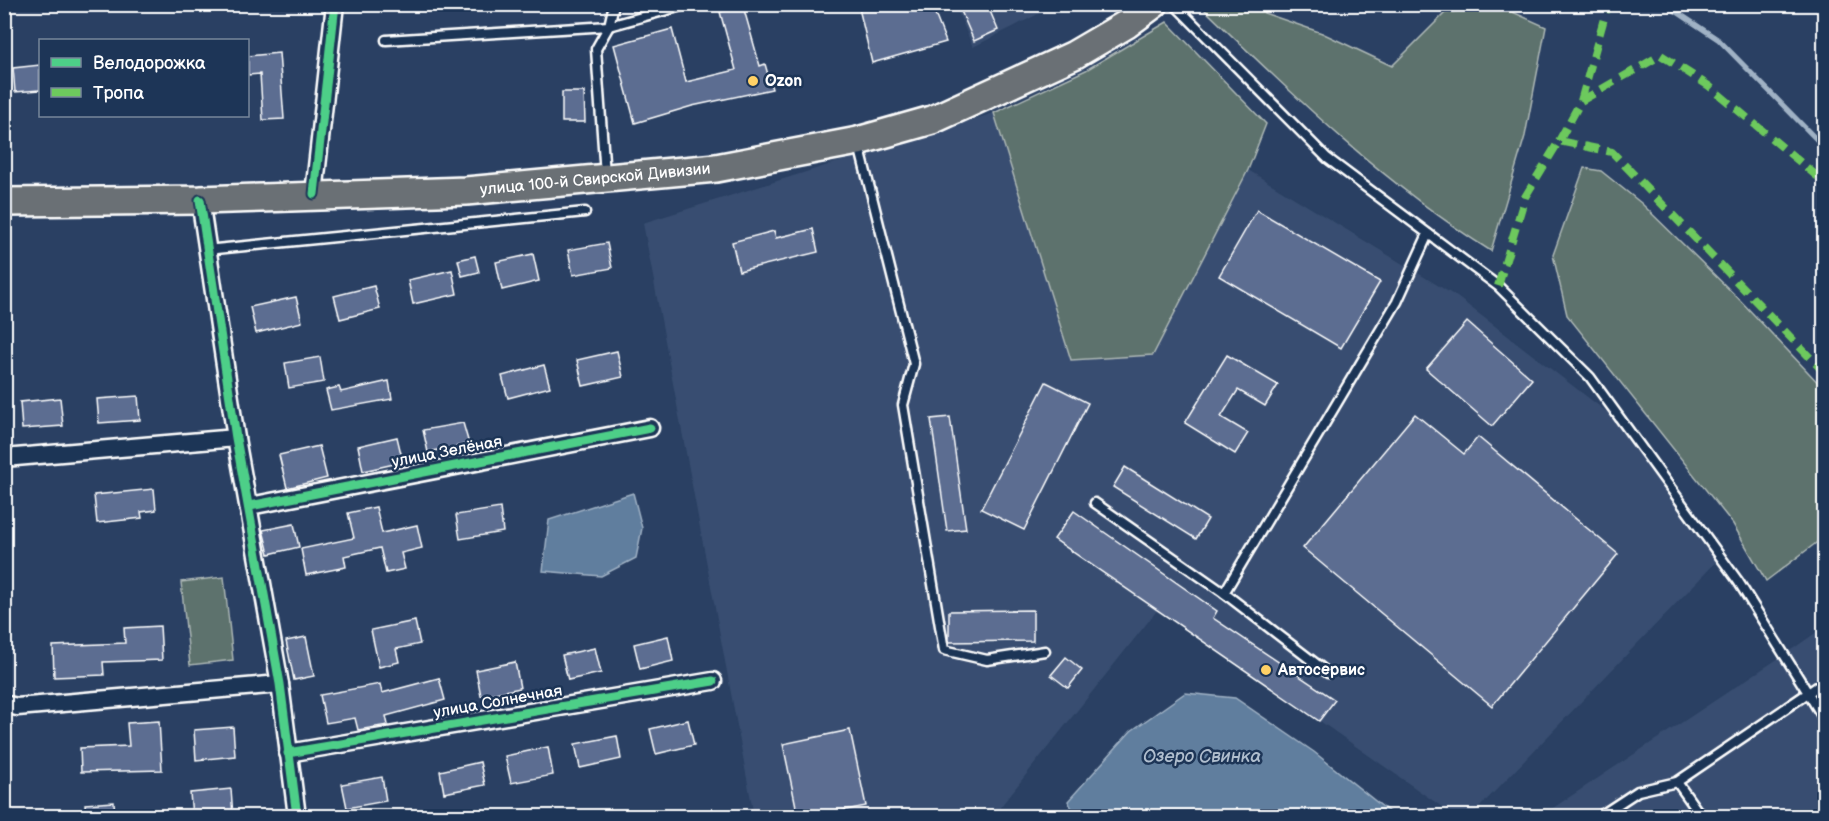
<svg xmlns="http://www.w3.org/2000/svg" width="1829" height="821" font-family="'Balsamiq Sans',sans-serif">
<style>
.built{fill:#394e71}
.green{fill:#5d726d;stroke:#aeb8b6;stroke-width:1.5}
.water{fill:#617e9e;stroke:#a0b2c5;stroke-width:1.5}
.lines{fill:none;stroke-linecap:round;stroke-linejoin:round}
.stream{stroke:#a0b2c5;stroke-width:5}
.building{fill:#5c6d91;stroke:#fff;stroke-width:1.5}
.lane-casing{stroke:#fff;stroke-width:13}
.street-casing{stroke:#fff;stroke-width:21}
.primary-casing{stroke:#fff;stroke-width:32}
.lane{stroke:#1d3557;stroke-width:8}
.street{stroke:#1d3557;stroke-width:16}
.primary{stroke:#6b7074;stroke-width:27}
.quiet{stroke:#6dc95d;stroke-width:8;stroke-dasharray:15 8;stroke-linecap:butt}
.cycleway-casing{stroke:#1d3557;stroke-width:13}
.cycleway{stroke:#4dcf88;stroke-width:9}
.poi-dot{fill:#ffd166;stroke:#1d3557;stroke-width:2}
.labels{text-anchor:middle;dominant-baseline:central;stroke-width:5;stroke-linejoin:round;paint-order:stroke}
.poi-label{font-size:16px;font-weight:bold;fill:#fff;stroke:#1d3557;text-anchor:start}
.street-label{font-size:16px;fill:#fff;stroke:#1d3557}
.water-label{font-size:18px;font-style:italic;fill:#b0bece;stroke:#1d3557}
</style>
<rect width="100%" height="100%" fill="#2a4063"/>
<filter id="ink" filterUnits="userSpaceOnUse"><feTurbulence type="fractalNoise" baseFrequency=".0167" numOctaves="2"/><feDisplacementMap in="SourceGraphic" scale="12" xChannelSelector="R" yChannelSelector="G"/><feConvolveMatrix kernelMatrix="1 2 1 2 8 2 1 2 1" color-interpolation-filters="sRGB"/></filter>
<g filter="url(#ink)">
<g class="built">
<polygon points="955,5 1056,5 973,47"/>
<polygon points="994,113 1071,360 1152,355 1248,170 1457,297 1612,416 1717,561 1471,816 1455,816 1159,608 993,816 754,816 643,223"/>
<polygon points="1824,627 1824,816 1541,816 1797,646"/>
</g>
<g class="green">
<path d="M1204,4L1265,5L1264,13L1322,33L1392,66L1445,13L1497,5L1546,27L1525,136L1491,251C1384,184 1293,95 1202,7Z"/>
<polygon points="1167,22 1266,124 1248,170 1153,355 1071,360 994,113 1086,70"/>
<polygon points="1584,168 1601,171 1641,203 1738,298 1824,389 1824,537 1766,581 1733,524 1567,315 1553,255"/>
<polygon points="224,577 233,660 190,665 181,582"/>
</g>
<g class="water">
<polygon points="633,493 642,528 636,558 601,576 543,571 549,520"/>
<polygon points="1185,693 1235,698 1314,752 1394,816 1076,816 1068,801 1131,731"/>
</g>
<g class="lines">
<polyline class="stream" points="1665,4 1719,40 1824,147"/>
</g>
<g class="building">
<polygon points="858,4 931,4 946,42 872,63"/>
<polygon points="958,4 987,4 998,30 974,41"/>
<polygon points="743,6 760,66 765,64 772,89 692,106 635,123 614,45 672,29 686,82 736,70 720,12"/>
<polygon points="279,53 284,119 263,120 260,74 248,75 248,56"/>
<polygon points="40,65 40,90 15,92 13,68"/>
<polygon points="562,92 584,92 585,122 562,122"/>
<polygon points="1257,210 1380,282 1341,348 1219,276"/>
<polygon points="813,229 818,252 739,271 732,242 774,231 776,238"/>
<polygon points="607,243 612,268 573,275 568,250"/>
<polygon points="533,254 539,281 502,290 496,262"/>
<polygon points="475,256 479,272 462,276 458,260"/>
<polygon points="452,270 457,294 413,304 408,280"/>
<polygon points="374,286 380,309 340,319 334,296"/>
<polygon points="296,297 302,322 256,333 250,307"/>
<polygon points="1467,322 1532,379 1492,426 1426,369"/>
<polygon points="617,351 623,377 583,386 577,360"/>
<polygon points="1227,355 1278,385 1265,406 1238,390 1221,417 1248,433 1235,454 1185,423"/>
<polygon points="320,357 324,382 289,388 285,363"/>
<polygon points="544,365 550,387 508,398 502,376"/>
<polygon points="389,381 392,399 331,410 326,390 339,387 341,392"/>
<polygon points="1046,382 1088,403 1024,530 981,509"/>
<polygon points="138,396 140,420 99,423 97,399"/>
<polygon points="60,398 63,426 22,429 20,402"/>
<polygon points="1415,414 1464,454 1478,437 1618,554 1492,706 1303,548"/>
<polygon points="950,417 966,529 947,531 931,419"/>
<polygon points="463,423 469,444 428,452 423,430"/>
<polygon points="397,437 403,462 363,471 358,446"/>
<polygon points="319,446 327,478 287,488 279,455"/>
<polygon points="1125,467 1208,519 1196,539 1113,487"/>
<polygon points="154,489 156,510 141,512 142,518 97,523 94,495"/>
<polygon points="376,507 382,533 417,525 422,548 401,553 405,569 386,573 380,548 344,556 346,567 306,575 301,549 354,538 348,513"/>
<polygon points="500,508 503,532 460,539 456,515"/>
<polygon points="1074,511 1217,611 1213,618 1335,700 1319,721 1054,539"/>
<polygon points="294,524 299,547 269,554 263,530"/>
<polygon points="1033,610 1033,641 949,642 949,611"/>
<polygon points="415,621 420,644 396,649 399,662 379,667 371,630"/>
<polygon points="160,626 162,660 103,662 104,675 54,677 53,646 125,643 124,628"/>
<polygon points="668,636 673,661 640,669 634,644"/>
<polygon points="306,637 314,676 294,680 286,641"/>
<polygon points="595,648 601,673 568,680 562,655"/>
<polygon points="1066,657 1082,670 1068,688 1051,675"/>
<polygon points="515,662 520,688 481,696 476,670"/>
<polygon points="439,678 445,700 386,716 388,725 358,730 355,718 326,723 320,695 380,684 382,693"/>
<polygon points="688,720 694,745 656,754 650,729"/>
<polygon points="159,721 162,770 81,772 80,748 129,746 127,723"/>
<polygon points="233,727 235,756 196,760 194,730"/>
<polygon points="850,730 866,806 816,816 798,816 783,744"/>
<polygon points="617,736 621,759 580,768 575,744"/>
<polygon points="548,747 553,775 511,783 505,756"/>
<polygon points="480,762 485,785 444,793 440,771"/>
<polygon points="382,777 386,801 347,808 342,784"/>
<polygon points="231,789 233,816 192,816 190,793"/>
<polygon points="114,802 115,816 86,816 85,804"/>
</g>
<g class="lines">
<g class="lane-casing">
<g id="lane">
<polyline points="1174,4 1327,158 1498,286 1590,377 1738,581 1808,693 1677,782 1701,816"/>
<polyline points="386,40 609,26 689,4"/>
<polyline points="859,145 914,364 903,405 944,650 987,660 1045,651"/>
<polyline points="605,175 596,49 609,26 614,4"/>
<polyline points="206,250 585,212"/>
<polyline points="1095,503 1224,593 1397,302 1428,234"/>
<polyline points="1224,593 1328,673"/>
<polyline points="1824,682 1808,693 1824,719"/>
<polyline points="1600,816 1638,791 1677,782"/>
</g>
</g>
<g class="street-casing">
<g id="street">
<polyline points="314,194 335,4"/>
<polyline points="200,200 236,438 280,684 297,816"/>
<polyline points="4,458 236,438"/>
<polyline points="250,506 650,428"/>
<polyline points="4,704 17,707 280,684"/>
<polyline points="288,753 713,681"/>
</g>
</g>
<g class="primary-casing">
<g id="primary">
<path id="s1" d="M4,202L200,200L466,191L716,168L858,141L932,120L1074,55L1127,24L1154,4"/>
</g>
</g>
<use href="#lane" class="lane"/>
<use href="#street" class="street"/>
<use href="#primary" class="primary"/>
<g class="quiet">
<polyline points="1581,101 1608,4"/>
<polyline points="1559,141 1581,101 1661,55 1709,86 1824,182"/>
<polyline points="1498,286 1525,197 1559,141 1612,152 1824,372"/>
</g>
<g class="cycleway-casing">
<g id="cycleway">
<polyline points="314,194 335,4"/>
<polyline points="200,200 236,438 280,684 297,816"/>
<polyline points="250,506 650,428"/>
<polyline points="288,753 713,681"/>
</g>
</g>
<use href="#cycleway" class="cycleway"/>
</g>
</g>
<g class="poi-dot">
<circle cx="753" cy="81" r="6"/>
<circle cx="1266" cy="670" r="6"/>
</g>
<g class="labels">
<g class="poi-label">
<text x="765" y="81">Ozon</text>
<text x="1278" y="670">Автосервис</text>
</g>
<g class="street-label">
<text stroke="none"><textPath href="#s1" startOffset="592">улица 100-й Свирской Дивизии</textPath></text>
<text transform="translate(447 452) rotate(-11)">улица Зелёная</text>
<text transform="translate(498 702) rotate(-10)">улица Солнечная</text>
</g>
<g class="water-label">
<text x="1202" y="756">Озеро Свинка</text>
</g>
</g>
<rect width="1829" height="821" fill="none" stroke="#1d3557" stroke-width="24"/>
<rect x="12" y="12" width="1805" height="797" fill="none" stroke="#fff" stroke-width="2" filter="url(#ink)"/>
<rect x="39" y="39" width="210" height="78" fill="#1d3557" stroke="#77869a" stroke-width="1.5"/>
<rect x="51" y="58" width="30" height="9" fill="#4dcf88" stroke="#77869a" stroke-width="1.5"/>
<text x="93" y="69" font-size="18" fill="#ffffff">Велодорожка</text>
<rect x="51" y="88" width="30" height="9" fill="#6dc95d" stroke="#77869a" stroke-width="1.5"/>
<text x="93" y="99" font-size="18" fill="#ffffff">Тропа</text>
</svg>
